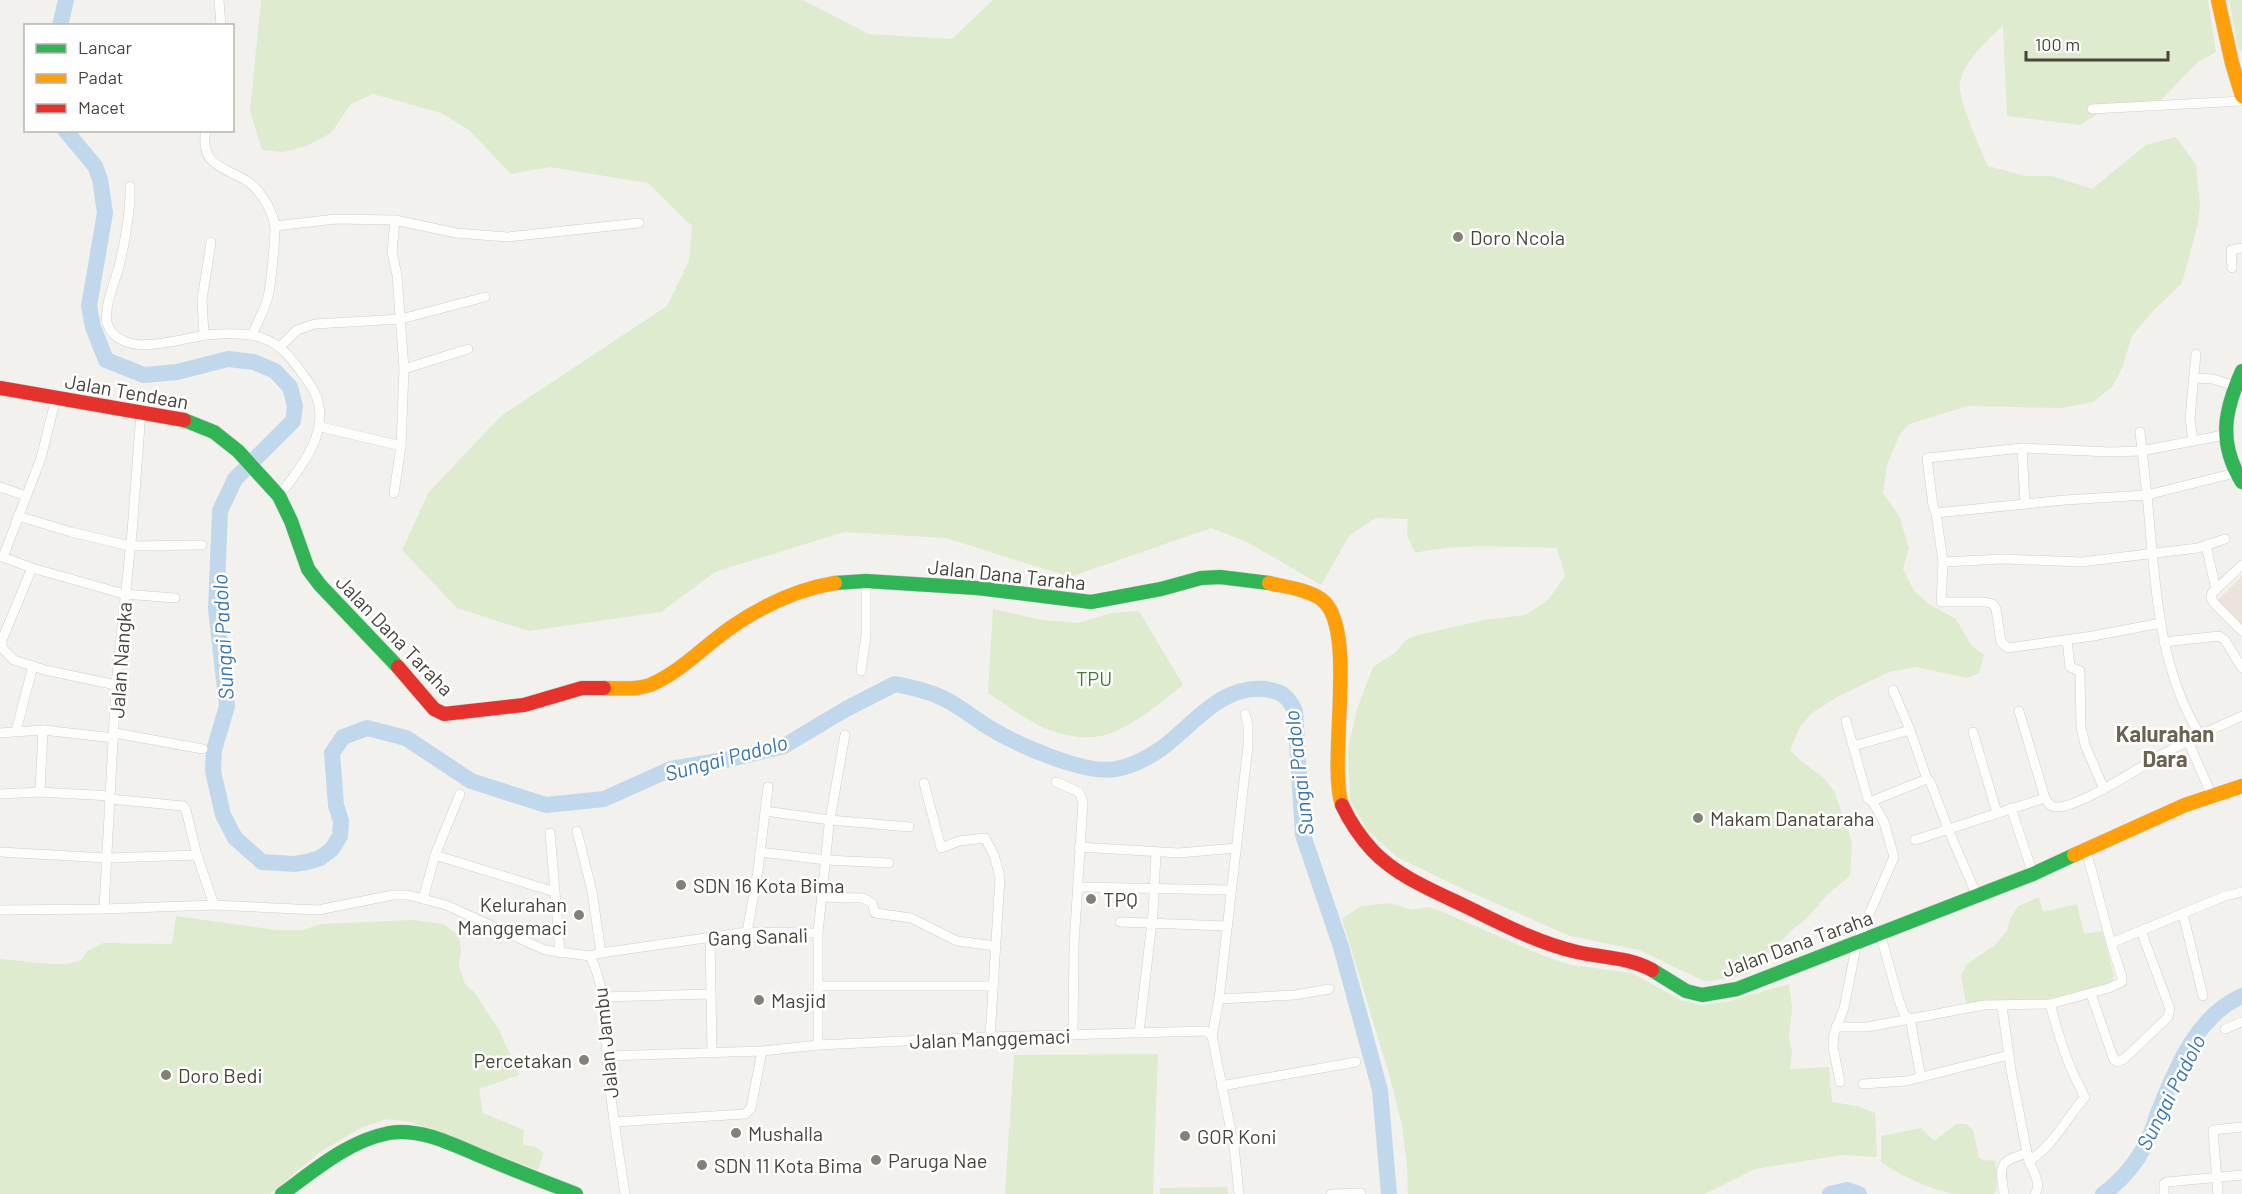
<svg xmlns="http://www.w3.org/2000/svg" width="2242" height="1194" font-family="Barlow,sans-serif">
<style>
.medical{fill:#ece3df}
.green{fill:#deebcf}
.lines{fill:none;stroke-linecap:round;stroke-linejoin:round}
.river{stroke:#c1d8ec;stroke-width:16}
.street-casing{stroke:#d0cfcb;stroke-width:10}
.fast-casing{stroke:#d0cec5;stroke-width:15}
.slow-casing{stroke:#d0cec5;stroke-width:15}
.jam-casing{stroke:#d0cec5;stroke-width:15}
.street{stroke:#fdfdfc;stroke-width:9}
.fast{stroke:#30b455;stroke-width:14}
.slow{stroke:#ff9f0a;stroke-width:14}
.jam{stroke:#e5322d;stroke-width:14}
.poi-dot{fill:#848178;stroke:#fff;stroke-width:2}
.labels{text-anchor:middle;dominant-baseline:central;stroke-width:5;stroke-linejoin:round;paint-order:stroke}
.poi-label{font-size:20px;fill:#484439;stroke:#fff;text-anchor:start}
.street-label{font-size:20px;fill:#484439;stroke:#fff}
.park-label{font-size:20px;fill:#46772f;stroke:#fff}
.water-label{font-size:21px;font-style:italic;fill:#3875ae;stroke:#fff}
.quarter-label{font-size:22px;font-weight:bold;fill:#6b6251;stroke:#fff}
</style>
<rect width="100%" height="100%" fill="#f2f1ed"/>
<polygon class="medical" points="2242,576 2242,626 2216,602"/>
<g class="green">
<path d="M261,0H803L869,34L952,39L993,0H2208L2216,52L2198,62L2158,103L2112,105L2080,125L2007,116L2003,26C1986,41 1965,60 1960,82C1956,95 1981,151 1988,166L2025,176H2052L2092,189L2146,145L2176,137L2196,165L2200,206L2198,224L2182,283L2154,310L2132,336L2122,368L2112,387L2093,402L2062,408L1968,406L1909,424L1900,434L1887,465L1883,493L1899,516L1909,548L1903,569L1914,591L1930,605L1956,619L1971,645L1984,655L1979,673L1967,678L1916,667L1889,672L1837,697L1812,713L1800,727L1790,750L1801,761L1824,778L1834,791L1852,842L1850,876L1828,894L1807,918L1791,931L1748,974L1706,982L1639,950L1570,936L1461,888L1397,857L1368,831L1350,800L1348,749L1357,709L1373,667L1396,652L1406,640L1418,635L1484,620L1526,615L1548,600L1565,576L1557,548C1510,547 1462,543 1415,553L1407,535L1408,519L1375,518L1349,536L1321,585L1247,542L1211,528L1070,577L946,538L844,532L715,572L661,612L529,631L457,608L402,550L429,492L501,416L667,306L689,261L692,226L648,183L550,167L511,174L469,130L441,113L373,94L351,104L331,133L306,146L283,152L262,150L250,111Z"/>
<polygon points="2229,0 2242,0 2242,51 2239,51"/>
<path d="M993,609L1042,620L1077,623L1112,613L1139,611L1183,685C1161,702 1137,723 1111,733C1086,743 1052,734 1031,721C1016,713 1002,702 988,693Z"/>
<polygon points="2039,897 2043,912 2077,904 2084,934 2102,931 2114,975 2112,982 2104,987 2030,1003 2012,1001 1966,1003 1961,975 1967,964 1995,945 2007,931 2011,917 2018,906"/>
<polygon points="1391,903 1411,910 1428,907 1443,912 1544,956 1571,965 1632,973 1681,1000 1701,1005 1726,1002 1789,984 1792,1007 1789,1039 1792,1051 1790,1069 1829,1067 1832,1102 1857,1106 1875,1113 1877,1157 1842,1155 1755,1169 1705,1194 1408,1194 1407,1165 1402,1126 1389,1074 1342,919 1361,906"/>
<polygon points="176,916 276,930 303,930 321,924 413,920 443,924 459,936 461,951 459,966 465,984 474,992 499,1030 519,1075 479,1089 483,1113 524,1130 523,1145 536,1147 544,1153 538,1170 411,1122 387,1119 361,1128 320,1152 270,1194 0,1194 0,959 51,964 67,964 81,960 87,951 103,943 172,944"/>
<polygon points="1158,1054 1153,1194 1005,1194 1014,1055"/>
<path d="M1957,1124H1966L1973,1130L1979,1158L1984,1161L1990,1160L1995,1162L1997,1173L1996,1192L1993,1194C1982,1194 1970,1194 1959,1194C1937,1193 1899,1175 1881,1162V1136L1921,1128L1934,1141Z"/>
<polygon points="1227,1187 1228,1194 1160,1194 1160,1188"/>
</g>
<g class="lines">
<g class="river">
<polyline points="60,26 66,0"/>
<path d="M65,130L95,166L100,179L105,213L89,306L93,327L106,360L144,375L177,372L228,359L254,362L275,371L290,387L295,406L293,421L235,479L220,511L216,609L227,706L214,750L213,771L223,815L235,838L262,862L294,864L307,862L320,858L332,849L340,836L341,821L336,805L332,753L343,737L367,728L406,738L471,781L546,805L604,799L671,769L730,759L784,746L846,709L895,684C909,687 925,690 938,696C956,703 972,717 988,727C1016,744 1084,775 1116,769C1133,766 1148,758 1162,748C1193,725 1221,685 1264,689C1281,691 1288,696 1295,711L1303,835L1341,947L1380,1090L1389,1194"/>
<polyline points="1830,1194 1847,1190 1859,1194"/>
<path d="M2103,1194C2120,1182 2135,1164 2145,1146C2152,1135 2155,1120 2160,1108C2177,1066 2198,1015 2242,996"/>
</g>
<g class="street-casing">
<g id="street">
<polyline points="219,0 221,26"/>
<polyline points="2092,109 2242,101"/>
<path d="M206,130C197,174 240,167 258,191C265,200 274,215 275,228C275,241 271,284 268,297C265,309 257,323 252,335"/>
<path d="M130,186C131,212 125,241 119,267C115,281 108,296 107,310C106,316 106,323 109,328C127,359 181,338 207,335C226,333 248,332 265,339C283,345 296,365 307,380C339,421 305,462 279,496"/>
<polyline points="395,220 456,233 507,237 639,223"/>
<polyline points="275,226 336,219 395,220 392,252 397,275 404,369 401,446 321,427"/>
<polyline points="2232,268 2231,250 2242,248"/>
<polyline points="204,335 202,300 211,242"/>
<polyline points="280,347 297,330 315,324 401,319 485,297"/>
<polyline points="404,369 468,349"/>
<polyline points="2193,378 2213,379 2235,386"/>
<polyline points="2140,432 2147,495 2065,500 1936,513 1943,562 1941,602 1985,602 1993,604 1996,609 2001,642 2008,648 2093,636 2161,623"/>
<polyline points="2193,441 2190,418 2196,354"/>
<polyline points="2022,448 2025,504"/>
<polyline points="0,487 26,496"/>
<polyline points="394,493 401,446"/>
<polyline points="1936,513 1933,506 1927,458 2022,448 2110,452 2141,451 2224,435"/>
<polyline points="18,516 71,532 130,546 202,545"/>
<polyline points="2206,545 2216,590"/>
<polyline points="0,556 32,568 2,640 2,648 14,660 45,670 116,685"/>
<polyline points="3,557 41,458 56,398"/>
<polyline points="1943,562 2003,559 2081,562 2198,548 2225,539"/>
<polyline points="2242,565 2212,593 2211,597 2213,602 2242,631"/>
<polyline points="32,568 124,594 175,598"/>
<polyline points="2067,640 2070,667 2080,671 2081,727 2085,745 2104,789"/>
<polyline points="2164,642 2219,636 2225,640 2242,668"/>
<polyline points="861,671 866,636 866,581"/>
<polyline points="1893,690 1910,730 1927,779"/>
<polyline points="2019,711 2045,798"/>
<polyline points="1846,721 1868,799 1872,801 1927,779 1930,781 1949,831 1977,896"/>
<polyline points="16,731 33,666"/>
<polyline points="1973,732 1997,813"/>
<polyline points="0,733 43,730 114,738"/>
<polyline points="115,733 203,749"/>
<path d="M2200,735C2156,664 2155,576 2147,495L2235,473"/>
<polyline points="2188,741 2212,796"/>
<polyline points="1853,746 1910,730"/>
<polyline points="1056,782 1079,792 1083,802 1074,945 1073,1035"/>
<polyline points="924,783 941,848 959,841 985,838 994,855 1000,877 990,1037"/>
<polyline points="40,792 43,730"/>
<polyline points="0,794 40,792 110,796"/>
<polyline points="110,799 183,806 186,810 197,855 214,905"/>
<polyline points="2011,808 2033,874"/>
<polyline points="765,811 830,820 909,827"/>
<polyline points="577,831 592,891 601,953"/>
<polyline points="550,833 555,892"/>
<path d="M1915,840L2045,798C2047,802 2050,806 2055,807C2078,809 2141,766 2163,754C2188,740 2215,728 2242,716"/>
<polyline points="1079,847 1179,853 1236,848"/>
<polyline points="2086,850 2111,943"/>
<polyline points="0,852 107,858 197,855"/>
<polyline points="760,852 826,860 889,863"/>
<polyline points="435,855 555,892 560,953"/>
<polyline points="1078,887 1231,890"/>
<polyline points="821,897 863,898 872,903 875,913 911,918 957,941 996,946"/>
<polyline points="423,899 435,855 460,794"/>
<polyline points="104,909 116,685 132,532 141,412"/>
<path d="M0,910L104,909L214,905L318,910L393,895H408L446,905L545,950L590,956C606,987 604,1023 607,1056C610,1102 618,1148 625,1194"/>
<polyline points="2183,914 2203,996"/>
<polyline points="1120,922 1227,926"/>
<polyline points="747,932 758,870 768,787"/>
<polyline points="818,933 829,825 845,735"/>
<polyline points="1880,933 1899,1001 1906,1019"/>
<polyline points="710,937 712,1051"/>
<polyline points="590,956 601,953 747,932 818,933 818,1045"/>
<polyline points="818,986 993,986"/>
<polyline points="2091,994 2114,1060 2117,1062 2124,1059 2168,1017 2170,1009 2141,931"/>
<polyline points="602,997 711,994"/>
<polyline points="1219,999 1295,995 1329,989"/>
<path d="M2002,1006L2011,1070L2027,1153C1997,1162 2000,1166 2004,1194"/>
<polyline points="1910,1018 1921,1078"/>
<polyline points="1836,1027 1867,1027 1984,1005 2050,1004 2109,988 2122,982 2122,977 2111,943 2225,896 2242,892"/>
<polyline points="2225,1029 2242,1022"/>
<polyline points="1139,1033 1153,913 1156,853"/>
<polyline points="1212,1036 1219,999 1248,746 1248,725 1245,714"/>
<polyline points="606,1056 762,1051 818,1045 990,1037 1206,1031 1212,1036 1234,1146 1239,1194"/>
<polyline points="1840,1082 1833,1047 1834,1034 1844,1008 1857,942 1894,857 1884,822 1872,801"/>
<polyline points="1863,1084 1906,1081 2009,1055"/>
<polyline points="1221,1086 1356,1062"/>
<polyline points="614,1122 745,1114 751,1108 762,1051"/>
<path d="M2027,1153L2029,1161C2054,1145 2066,1119 2085,1097C2068,1067 2059,1037 2050,1004"/>
<path d="M2029,1161C2033,1171 2042,1185 2035,1194"/>
<polyline points="1331,1194 1361,1193"/>
<polyline points="2164,1194 2164,1184 2167,1182 2242,1175"/>
<polyline points="2218,1194 2213,1130 2242,1127"/>
</g>
</g>
<g class="fast-casing">
<g id="fast">
<path d="M2242,371C2224,411 2218,443 2242,482"/>
<polyline points="184,420 214,432 238,451 279,496 291,521 308,569 320,585 398,667"/>
<polyline points="835,583 866,581 977,588 1091,602 1161,589 1201,578 1220,577 1269,583"/>
<polyline points="1652,970 1686,991 1702,995 1737,989 2033,874 2074,855"/>
<path d="M282,1194C315,1170 348,1141 389,1133C423,1127 459,1148 490,1160C519,1172 547,1183 576,1194"/>
</g>
</g>
<g class="slow-casing">
<g id="slow">
<polyline points="2218,0 2232,63 2242,96"/>
<path d="M1269,583C1286,587 1306,589 1321,599C1359,626 1327,761 1342,805"/>
<path d="M604,688C618,688 636,690 650,685C681,672 705,645 733,626C764,605 798,589 835,583"/>
<polyline points="2074,855 2185,805 2242,786"/>
</g>
</g>
<g class="jam-casing">
<g id="jam">
<polyline points="0,388 184,420"/>
<polyline points="398,667 434,709 444,714 524,705 582,688 604,688"/>
<path d="M1342,805C1350,822 1360,837 1373,851C1398,877 1434,891 1467,907C1502,924 1538,943 1577,952C1603,958 1629,957 1652,970"/>
</g>
</g>
<use href="#street" class="street"/>
<use href="#fast" class="fast"/>
<use href="#slow" class="slow"/>
<use href="#jam" class="jam"/>
</g>
<g class="poi-dot">
<circle cx="1458" cy="237" r="6"/>
<circle cx="1698" cy="818" r="6"/>
<circle cx="681" cy="885" r="6"/>
<circle cx="1091" cy="899" r="6"/>
<circle cx="579" cy="915" r="6"/>
<circle cx="759" cy="1000" r="6"/>
<circle cx="584" cy="1060" r="6"/>
<circle cx="166" cy="1075" r="6"/>
<circle cx="736" cy="1133" r="6"/>
<circle cx="1185" cy="1136" r="6"/>
<circle cx="876" cy="1160" r="6"/>
<circle cx="702" cy="1165" r="6"/>
</g>
<g class="labels">
<g class="poi-label">
<text x="1470" y="237">Doro Ncola</text>
<text x="1710" y="818">Makam Danataraha</text>
<text x="693" y="885">SDN 16 Kota Bima</text>
<text x="1103" y="899">TPQ</text>
<text x="567" y="904" text-anchor="end">Kelurahan<tspan x="567" dy="23">Manggemaci</tspan></text>
<text x="771" y="1000">Masjid</text>
<text x="572" y="1060" text-anchor="end">Percetakan</text>
<text x="178" y="1075">Doro Bedi</text>
<text x="748" y="1133">Mushalla</text>
<text x="1197" y="1136">GOR Koni</text>
<text x="888" y="1160">Paruga Nae</text>
<text x="714" y="1165">SDN 11 Kota Bima</text>
</g>
<g class="street-label">
<text transform="translate(127 391) rotate(10)">Jalan Tendean</text>
<text transform="translate(1007 574) rotate(6)">Jalan Dana Taraha</text>
<text transform="translate(395 635) rotate(46)">Jalan Dana Taraha</text>
<text transform="translate(120 660) rotate(-86)">Jalan Nangka</text>
<text transform="translate(758 936) rotate(-2)">Gang Sanali</text>
<text transform="translate(1797 943) rotate(-20)">Jalan Dana Taraha</text>
<text transform="translate(990 1038) rotate(-2)">Jalan Manggemaci</text>
<text transform="translate(605 1043) rotate(-96)">Jalan Jambu</text>
</g>
<g class="park-label">
<text x="1094" y="678">TPU</text>
</g>
<g class="water-label">
<text transform="translate(222 637) rotate(-93)">Sungai Padolo</text>
<text transform="translate(726 757) rotate(-15)">Sungai Padolo</text>
<text transform="translate(1298 773) rotate(-97)">Sungai Padolo</text>
<text transform="translate(2170 1092) rotate(-63)">Sungai Padolo</text>
</g>
<g class="quarter-label">
<text x="2165" y="733">Kalurahan<tspan x="2165" dy="25">Dara</tspan></text>
</g>
</g>
<rect x="24" y="24" width="210" height="108" fill="#ffffff" stroke="#b6b4b0" stroke-width="1.5"/>
<rect x="36" y="44" width="30" height="9" fill="#30b455" stroke="#b6b4b0" stroke-width="1.5"/>
<text x="78" y="54" font-size="18" fill="#484439">Lancar</text>
<rect x="36" y="74" width="30" height="9" fill="#ff9f0a" stroke="#b6b4b0" stroke-width="1.5"/>
<text x="78" y="84" font-size="18" fill="#484439">Padat</text>
<rect x="36" y="104" width="30" height="9" fill="#e5322d" stroke="#b6b4b0" stroke-width="1.5"/>
<text x="78" y="114" font-size="18" fill="#484439">Macet</text>
<path d="M2026 51v9h142v-9" fill="none" stroke="#484439" stroke-width="3"/>
<text x="2035" y="51" font-size="18" fill="#484439" stroke="#ffffff" stroke-width="4.5" paint-order="stroke">100 m</text>
</svg>
